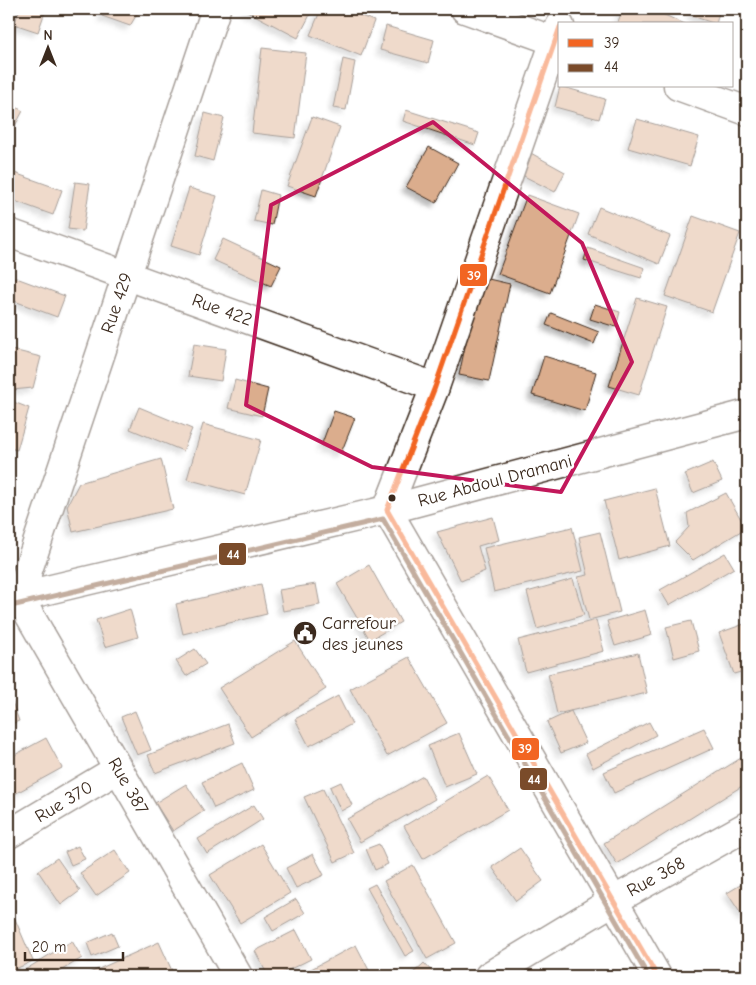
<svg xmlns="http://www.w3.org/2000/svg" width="756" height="985" font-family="'Comic Neue',sans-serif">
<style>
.building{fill:#dbad8d;stroke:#3b2a1e;filter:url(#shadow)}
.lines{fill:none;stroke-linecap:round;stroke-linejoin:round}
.minor-casing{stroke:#3b2a1e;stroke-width:31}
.major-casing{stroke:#3b2a1e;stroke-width:31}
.minor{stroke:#fff;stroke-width:28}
.major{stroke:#fff;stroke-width:28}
.bus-1-casing{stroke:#fff;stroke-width:9}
.bus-2-casing{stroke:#fff;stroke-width:9}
.bus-1{stroke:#f26522;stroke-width:5}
.bus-2{stroke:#7a4b2a;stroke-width:5}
.marked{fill:none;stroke:#c2185b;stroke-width:4;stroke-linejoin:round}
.bus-dot{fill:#3b2a1e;stroke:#fff;stroke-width:2}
.labels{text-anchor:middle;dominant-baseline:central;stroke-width:5;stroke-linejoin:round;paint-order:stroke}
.street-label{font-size:18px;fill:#3b2a1e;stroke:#fff}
.poi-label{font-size:18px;fill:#3b2a1e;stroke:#fff;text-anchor:start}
.line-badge{stroke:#fff;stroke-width:2}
.badge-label{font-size:14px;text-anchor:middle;font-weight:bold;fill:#fff}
</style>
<defs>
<filter id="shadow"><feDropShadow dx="-4.5" dy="4.5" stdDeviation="2.5" flood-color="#0004"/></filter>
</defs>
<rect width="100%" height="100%" fill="#fff"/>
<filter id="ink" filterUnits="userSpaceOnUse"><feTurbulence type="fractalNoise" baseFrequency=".02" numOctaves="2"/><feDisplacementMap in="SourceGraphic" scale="10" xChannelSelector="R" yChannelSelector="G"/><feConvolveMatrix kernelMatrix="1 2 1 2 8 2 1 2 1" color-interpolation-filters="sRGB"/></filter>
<g filter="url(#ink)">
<g class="building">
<polygon points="20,9 46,9 38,32 14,24"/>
<polygon points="105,9 140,9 130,26 102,16"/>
<polygon points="243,9 313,9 298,38"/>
<polygon points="321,9 343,9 374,21 361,56 310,35"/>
<polygon points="623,9 651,9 685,24 617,24"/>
<polygon points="694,9 720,9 716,24 692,16"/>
<polygon points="386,26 434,40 428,63 380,50"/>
<polygon points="262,48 306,53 295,138 252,133"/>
<polygon points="343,59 355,62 346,110 333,108"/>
<polygon points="560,86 605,99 599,119 555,107"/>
<polygon points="9,103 23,111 9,137"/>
<polygon points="406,110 479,133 475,145 403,121"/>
<polygon points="205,113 224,118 213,161 195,156"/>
<polygon points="312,117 340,127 316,196 287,186"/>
<polygon points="637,119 699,137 690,166 628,148"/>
<polygon points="429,147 458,163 436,203 406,187"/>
<polygon points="529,152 565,172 555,192 518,173"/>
<polygon points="9,171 62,190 53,215 9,199"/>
<polygon points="75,182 90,184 83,231 68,229"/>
<polygon points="189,188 217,196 199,255 171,246"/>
<polygon points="261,190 278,195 272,225 254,221"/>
<polygon points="527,195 579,214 550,293 498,274"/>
<polygon points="599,207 670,236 659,264 588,234"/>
<polygon points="693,216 740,233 712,312 665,296"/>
<polygon points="223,239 281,266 271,286 213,260"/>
<polygon points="588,248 645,268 641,278 584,260"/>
<polygon points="11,276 65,296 57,317 9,299 9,282"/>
<polygon points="480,277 510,284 489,381 459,375"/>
<polygon points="637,298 667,307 639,395 609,386"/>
<polygon points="595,304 620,312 616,327 590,319"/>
<polygon points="551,313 599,332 594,344 546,325"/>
<polygon points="194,344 226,349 221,381 188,376"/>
<polygon points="9,349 41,357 33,388 12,390 9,393"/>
<polygon points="544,356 596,372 585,411 532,395"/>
<polygon points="235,380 268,389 262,416 228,408"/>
<polygon points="11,401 29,408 17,450 9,448 9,406"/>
<polygon points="139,407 192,429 183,451 130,429"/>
<polygon points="334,411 355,418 341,453 321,446"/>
<polygon points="203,424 261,440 245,495 187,479"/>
<polygon points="161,459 173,509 73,532 67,506 79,483"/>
<polygon points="713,462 722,481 693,493 685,474"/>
<polygon points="655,488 670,546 619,560 604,501"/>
<polygon points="726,493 746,528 693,560 675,542 689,527 687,513"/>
<polygon points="493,517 499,540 478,546 485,571 461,581 437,532"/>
<polygon points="572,527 583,571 494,592 484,548"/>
<polygon points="600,532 620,612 589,620 578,577 588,575 579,537"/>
<polygon points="725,553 734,568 669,605 660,590"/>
<polygon points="369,565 401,622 370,640 337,584"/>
<polygon points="573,579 584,615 537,629 527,592"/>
<polygon points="261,584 267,614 183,634 176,604"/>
<polygon points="316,584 320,605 283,611 279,590"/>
<polygon points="130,609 138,637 105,647 96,620"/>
<polygon points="645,610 652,635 615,646 607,621"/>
<polygon points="596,620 604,651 526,672 518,640"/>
<polygon points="691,621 699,651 674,658 666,627"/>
<polygon points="747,623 747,670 734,674 719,633"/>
<polygon points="295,641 326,689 251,737 219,688"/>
<polygon points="195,649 206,664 186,676 176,661"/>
<polygon points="638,653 647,693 557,714 548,674"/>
<polygon points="409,657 447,723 387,756 350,689"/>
<polygon points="10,696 19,721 9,725 9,697"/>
<polygon points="338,696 352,724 309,746 295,719"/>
<polygon points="135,711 151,750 137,755 121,717"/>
<polygon points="571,711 586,743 561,753 547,722"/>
<polygon points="649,722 656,735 593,768 586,754"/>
<polygon points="228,724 235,743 155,773 148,755"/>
<polygon points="704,728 714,748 614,793 604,772"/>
<polygon points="459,733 477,774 445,787 428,746"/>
<polygon points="46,738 62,768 9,797 9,758"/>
<polygon points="741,758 747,767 747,783 617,864 604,843"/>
<polygon points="242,763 254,790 214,808 202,782"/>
<polygon points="423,776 435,799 360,842 347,819"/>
<polygon points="488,776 508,810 423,859 404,826"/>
<polygon points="341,782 352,805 341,811 330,787"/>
<polygon points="186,784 204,811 173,831 155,803"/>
<polygon points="323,789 354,853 335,862 304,797"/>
<polygon points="254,805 263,819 207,854 198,839"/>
<polygon points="261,844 290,893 240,923 210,875"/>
<polygon points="379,844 388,864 375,870 366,849"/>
<polygon points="78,846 85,859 71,865 65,852"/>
<polygon points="520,848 543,881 516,901 492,867"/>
<polygon points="115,850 130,873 96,896 80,873"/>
<polygon points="313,854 324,875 296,888 286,868"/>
<polygon points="57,858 80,891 61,905 38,871"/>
<polygon points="413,865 456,943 427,959 384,881"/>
<polygon points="747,881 747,914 743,917 727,893"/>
<polygon points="375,884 414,951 405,956 367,888"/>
<polygon points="296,899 305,913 273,931 265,917"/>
<polygon points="12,912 33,961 9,972 9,913"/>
<polygon points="296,930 311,959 276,976 268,976 255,951"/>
<polygon points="112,932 118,946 92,957 87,943"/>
<polygon points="72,941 82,958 52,976 15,976"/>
<polygon points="159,942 173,973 166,976 83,976"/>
<polygon points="356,945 371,974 366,976 298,976"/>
<polygon points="424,963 436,976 410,976"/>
</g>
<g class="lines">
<g class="minor-casing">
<g id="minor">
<polyline points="216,9 19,597 238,976"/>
<polyline points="465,9 560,43"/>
<polyline points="560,26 435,387 387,510 657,976"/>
<polyline points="678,86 747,111"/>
<polyline points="9,233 435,387"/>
<polyline points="9,834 118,769"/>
<polyline points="489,976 613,901 747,826"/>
</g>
</g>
<g class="major-casing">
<polyline id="major" points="9,599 387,510 747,414"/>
</g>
<use href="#minor" class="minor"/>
<use href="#major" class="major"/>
<g class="bus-1-casing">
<polyline id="bus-1" points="560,27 435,387 387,510 657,976"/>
</g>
<g class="bus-2-casing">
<polyline id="bus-2" points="11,606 383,519 648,976"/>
</g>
<use href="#bus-1" class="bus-1"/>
<use href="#bus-2" class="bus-2"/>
</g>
</g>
<path d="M0 0H756V985H0ZM433,122L582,243L632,362L561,492L372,467L246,405L271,205Z" fill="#fff" fill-opacity=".55" fill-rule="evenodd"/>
<path class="marked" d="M433,122L582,243L632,362L561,492L372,467L246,405L271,205Z"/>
<defs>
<g id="civic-disc" transform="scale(1.25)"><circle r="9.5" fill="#3b2a1e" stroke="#fff"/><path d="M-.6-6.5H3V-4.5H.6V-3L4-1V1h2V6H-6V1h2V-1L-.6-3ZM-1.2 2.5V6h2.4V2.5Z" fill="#fff"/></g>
</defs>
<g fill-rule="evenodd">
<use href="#civic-disc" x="305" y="633"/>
</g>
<circle class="bus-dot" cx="392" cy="498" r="4.5"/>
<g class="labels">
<g class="street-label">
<text transform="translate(117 303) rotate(-71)">Rue 429</text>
<text transform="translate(222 310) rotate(20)">Rue 422</text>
<text transform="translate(495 481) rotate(-15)">Rue Abdoul Dramani</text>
<text transform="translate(128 786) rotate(60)">Rue 387</text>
<text transform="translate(64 802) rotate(-31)">Rue 370</text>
<text transform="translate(656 877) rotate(-29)">Rue 368</text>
</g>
<g class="poi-label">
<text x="322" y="623">Carrefour<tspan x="322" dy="21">des jeunes</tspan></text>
</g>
</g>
<g class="line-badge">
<rect x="459" y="263" width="29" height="24" rx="5" fill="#f26522"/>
<rect x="218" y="542" width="29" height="24" rx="5" fill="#7a4b2a"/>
<rect x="511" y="737" width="29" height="24" rx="5" fill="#f26522"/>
<rect x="519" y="767" width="29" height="24" rx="5" fill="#7a4b2a"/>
</g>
<g class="badge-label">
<text x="474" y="280">39</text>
<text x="233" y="559">44</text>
<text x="525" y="753">39</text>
<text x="534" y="784">44</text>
</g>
<rect width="756" height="985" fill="none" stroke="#fff" stroke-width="30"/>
<rect x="15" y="15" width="726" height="955" fill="none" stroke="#3b2a1e" stroke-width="2" filter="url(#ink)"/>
<rect x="558" y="22" width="175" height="65" fill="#ffffff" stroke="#b1aaa5"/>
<rect x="568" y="39" width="25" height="8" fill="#f26522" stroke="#b1aaa5"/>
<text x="604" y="48" font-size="15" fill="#3b2a1e">39</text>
<rect x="568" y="64" width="25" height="8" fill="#7a4b2a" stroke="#b1aaa5"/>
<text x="604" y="72" font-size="15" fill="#3b2a1e">44</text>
<g transform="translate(48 48)" stroke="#ffffff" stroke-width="4" paint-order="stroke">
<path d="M0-4L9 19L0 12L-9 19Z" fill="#3b2a1e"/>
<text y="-8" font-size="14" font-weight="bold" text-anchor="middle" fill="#3b2a1e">N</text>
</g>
<path d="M25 952v8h98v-8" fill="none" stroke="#3b2a1e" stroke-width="2.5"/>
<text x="32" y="952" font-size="15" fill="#3b2a1e" stroke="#ffffff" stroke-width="4" paint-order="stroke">20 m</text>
</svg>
